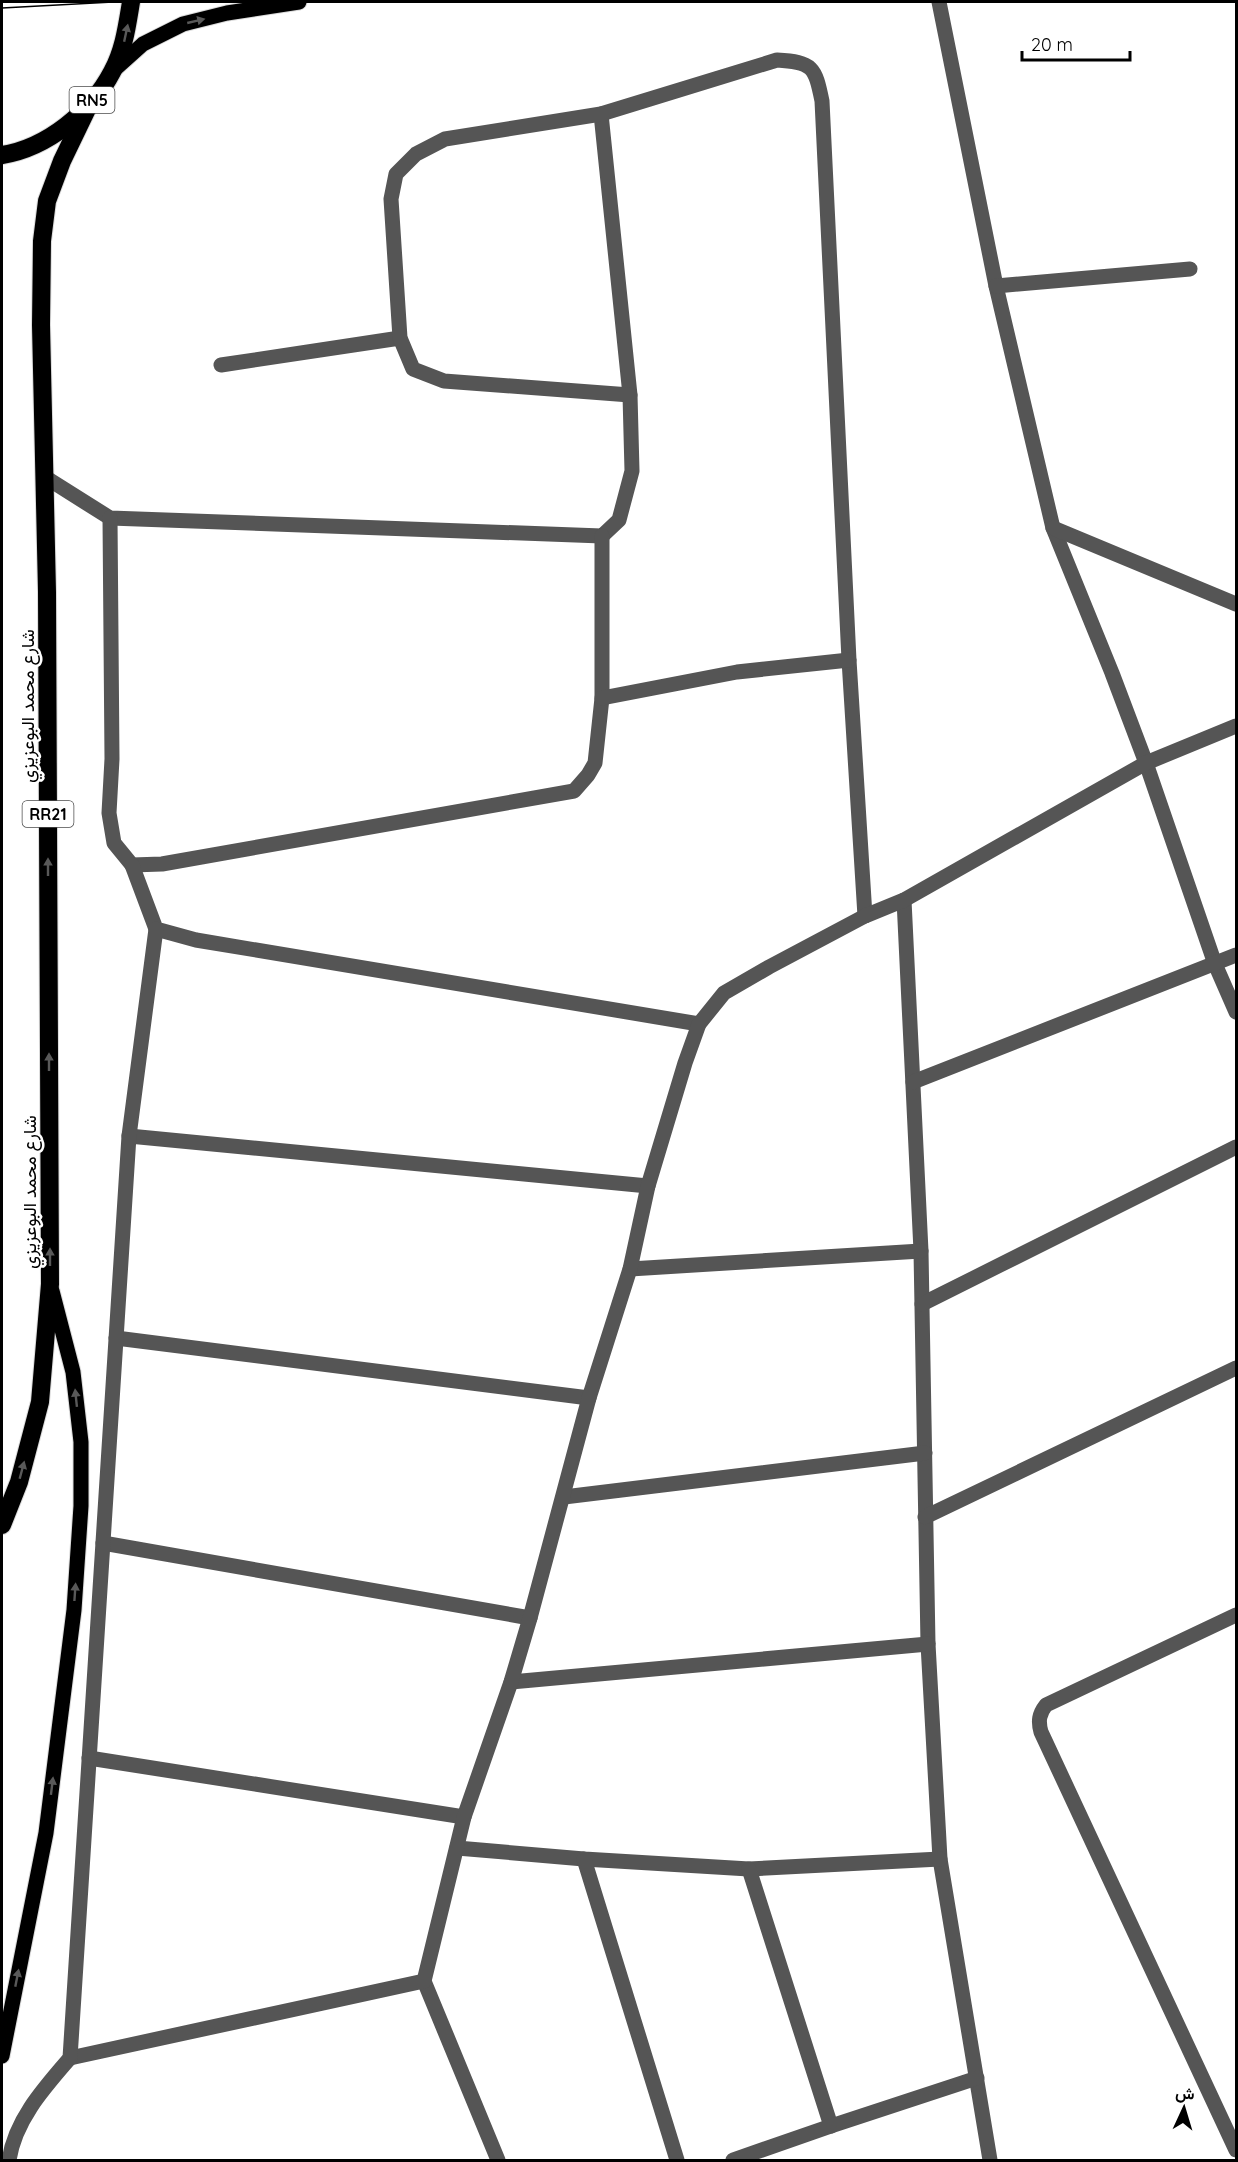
<svg xmlns="http://www.w3.org/2000/svg" width="1238" height="2162" font-family="Quicksand,Vazirmatn,sans-serif">
<style>
.lines{fill:none;stroke-linecap:round;stroke-linejoin:round}
.major-casing{stroke:#dbdbdb;stroke-width:17}
.highway-casing{stroke:#dbdbdb;stroke-width:20}
.minor{stroke:#555;stroke-width:15}
.major{stroke:#000;stroke-width:15}
.highway{stroke:#000;stroke-width:18}
.tram{stroke:#000;stroke-width:1.5}
.oneway{fill:#595959}
.labels{text-anchor:middle;dominant-baseline:central;stroke-width:5;stroke-linejoin:round;paint-order:stroke}
.shield{fill:#fff;stroke:#4c4c4c;stroke-width:1.5}
.shield-label{font-size:16px;font-weight:bold;fill:#000}
.street-label{font-size:18px;fill:#000;stroke:#fff}
</style>
<rect width="100%" height="100%" fill="#fff"/>
<g class="lines">
<g class="major-casing">
<g id="major">
<polyline points="114,70 143,44 183,24 227,13 299,2"/>
<polyline points="2,2056 46,1833 74,1610 81,1506 81,1442 73,1372 52,1291"/>
</g>
</g>
<g class="highway-casing">
<g id="highway">
<path d="M2,155C47,148 91,112 112,72C124,50 127,26 131,2"/>
<polyline points="2,1525 19,1482 40,1402 50,1284 47,592 41,325 42,241 47,201 62,161 89,105"/>
</g>
</g>
<g class="minor">
<polyline points="939,2 996,286 1053,528 1112,673 1146,763 1215,964 1236,1012"/>
<polyline points="601,114 630,395"/>
<polyline points="996,286 1190,269"/>
<polyline points="221,365 400,338"/>
<path d="M45,477L110,518L602,536L619,520L632,471L630,395L444,381L413,369L400,338L391,199L396,174L416,154L445,139L601,114L777,60C813,62 815,67 822,101L849,660L865,916"/>
<polyline points="110,518 112,759 109,813 114,843 132,865 162,864 574,791 588,775 595,763 602,698 602,536"/>
<polyline points="1053,528 1236,604"/>
<polyline points="602,698 737,672 849,660"/>
<polyline points="132,865 156,929 196,940 699,1024"/>
<polyline points="904,900 921,1251 928,1644 940,1859 990,2160"/>
<polyline points="913,1082 1236,955"/>
<polyline points="129,1136 648,1186"/>
<polyline points="630,1269 921,1251"/>
<polyline points="922,1304 1236,1147"/>
<polyline points="116,1338 589,1398"/>
<polyline points="564,1497 925,1453"/>
<polyline points="925,1517 1236,1368"/>
<polyline points="103,1543 530,1618"/>
<path d="M1236,1615L1046,1705C1039,1714 1038,1721 1041,1732L1236,2150"/>
<polyline points="511,1682 928,1644"/>
<polyline points="89,1758 464,1817"/>
<polyline points="457,1848 584,1859 749,1869 940,1859"/>
<polyline points="584,1859 677,2160"/>
<polyline points="749,1869 831,2126"/>
<polyline points="424,1981 498,2160"/>
<polyline points="70,2058 424,1981 464,1817 511,1682 530,1618 589,1398 630,1269 648,1186 685,1063 699,1024 724,993 769,967 865,916 904,900 1146,763 1236,726"/>
<path d="M9,2160C15,2120 44,2088 70,2058L129,1136L156,929"/>
<polyline points="733,2160 831,2126 977,2078"/>
</g>
<use href="#major" class="major"/>
<use href="#highway" class="highway"/>
<polyline class="tram" points="2,8 113,2"/>
</g>
<defs><path id="oneway-solid" d="M-6-.8H1V-3.2L6.5 0L1 3.2V.8H-6Z" transform="scale(1.5)"/></defs>
<g class="oneway">
<use href="#oneway-solid" transform="translate(196 21) rotate(-13)"/>
<use href="#oneway-solid" transform="translate(126 33) rotate(-78)"/>
<use href="#oneway-solid" transform="translate(48 867) rotate(-90)"/>
<use href="#oneway-solid" transform="translate(49 1062) rotate(-90)"/>
<use href="#oneway-solid" transform="translate(50 1257) rotate(-90)"/>
<use href="#oneway-solid" transform="translate(76 1398) rotate(-96)"/>
<use href="#oneway-solid" transform="translate(22 1470) rotate(-75)"/>
<use href="#oneway-solid" transform="translate(75 1592) rotate(-86)"/>
<use href="#oneway-solid" transform="translate(52 1786) rotate(-83)"/>
<use href="#oneway-solid" transform="translate(17 1978) rotate(-79)"/>
</g>
<g class="labels">
<g class="shield">
<rect x="69.5" y="87" width="45" height="26" rx="4.5"/>
<rect x="22.5" y="801" width="51" height="26" rx="4.5"/>
</g>
<g class="shield-label">
<text x="92" y="100">RN5</text>
<text x="48" y="814">RR21</text>
</g>
<g class="street-label">
<text transform="translate(27 706) rotate(-90)">شارع محمد البوعزيزي</text>
<text transform="translate(29 1192) rotate(-90)">شارع محمد البوعزيزي</text>
</g>
</g>
<rect width="1238" height="2162" fill="none" stroke="#000000" stroke-width="6"/>
<g transform="translate(1184 2108) rotate(4)" stroke="#ffffff" stroke-width="4.5" paint-order="stroke">
<path d="M0-4.5L10 22L0 15L-10 22Z" fill="#000000"/>
<text y="-9" font-size="16" font-weight="bold" text-anchor="middle" fill="#000000">ش</text>
</g>
<path d="M1022 51v9h108v-9" fill="none" stroke="#000000" stroke-width="3"/>
<text x="1031" y="51" font-size="18" fill="#000000" stroke="#ffffff" stroke-width="4.5" paint-order="stroke">20 m</text>
</svg>
